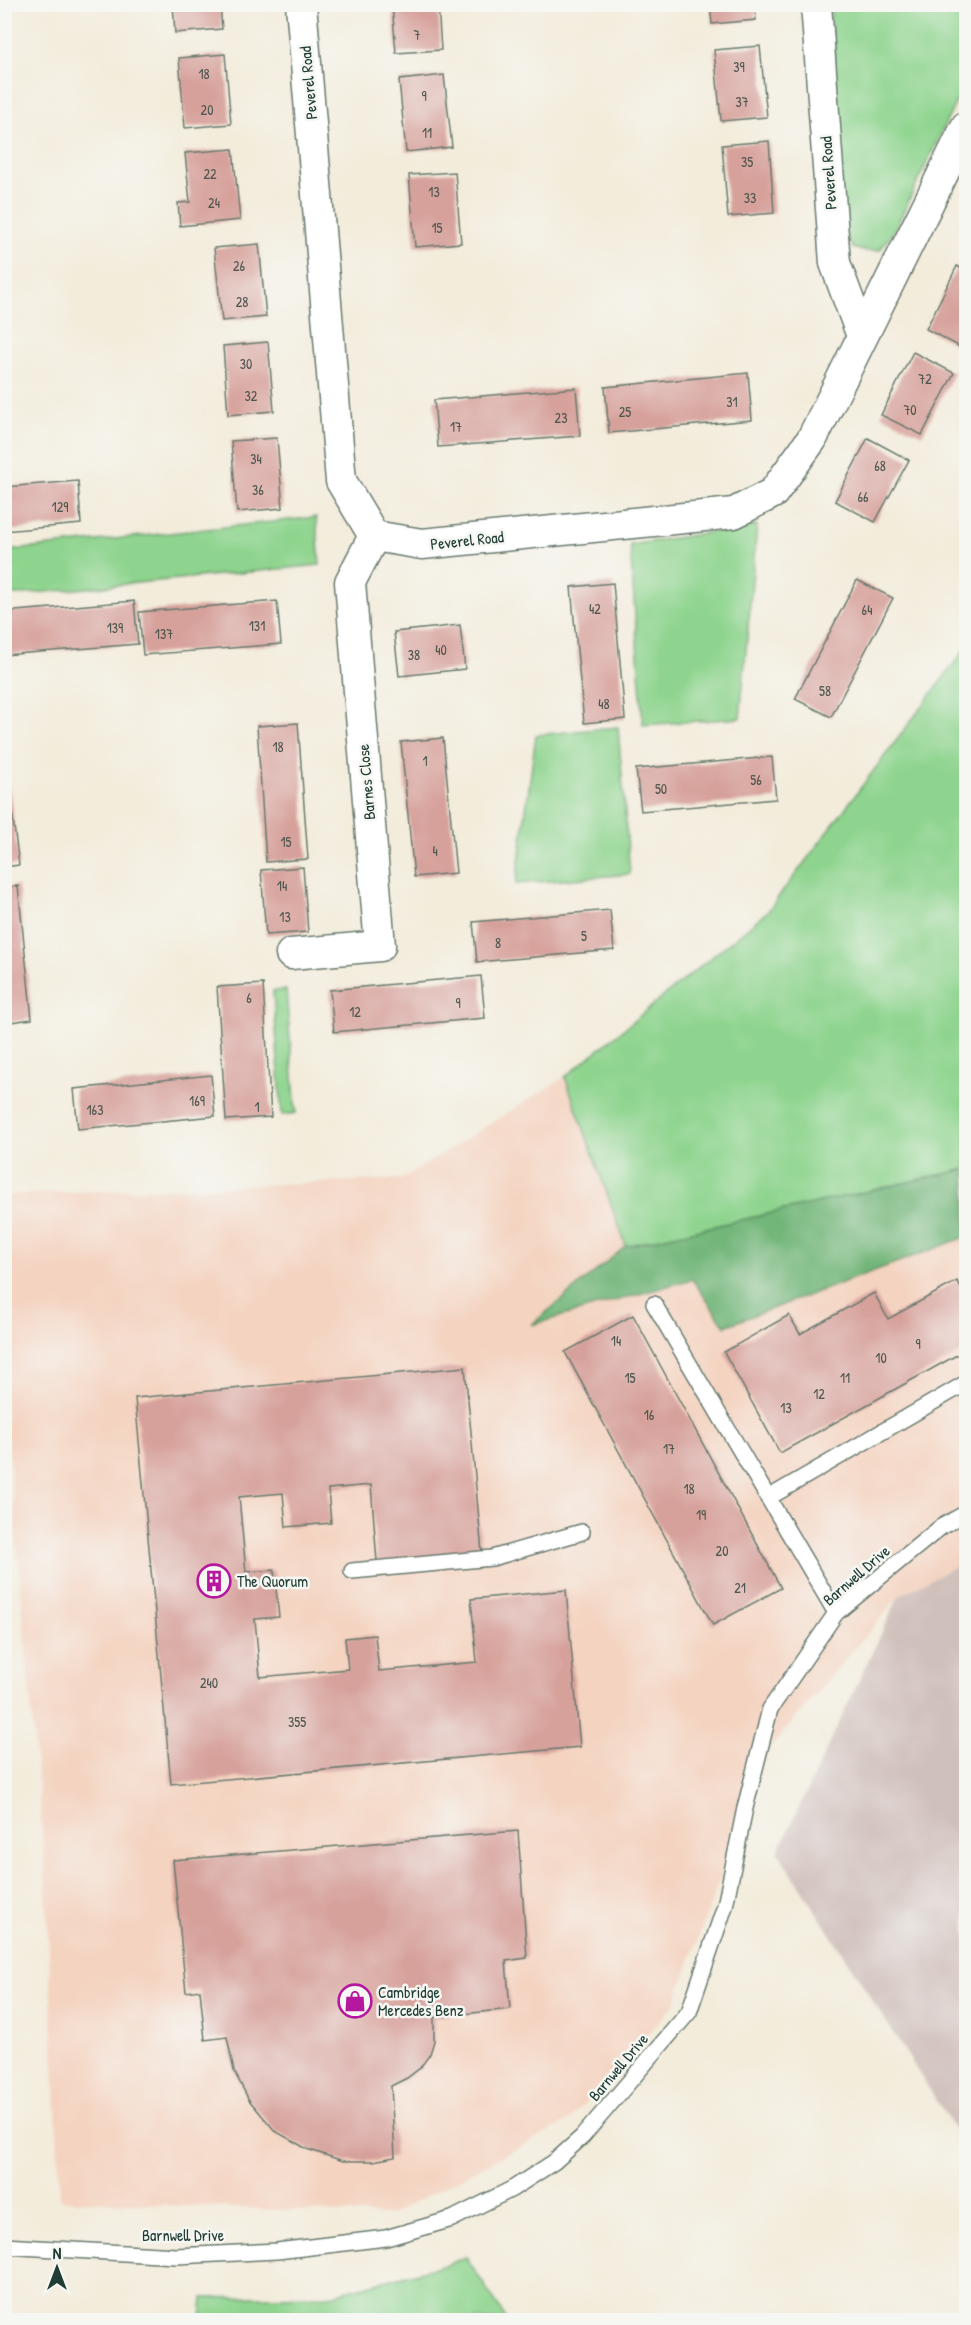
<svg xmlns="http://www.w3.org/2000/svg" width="971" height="2325" font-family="'Patrick Hand',sans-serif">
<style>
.built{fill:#f4d3c0}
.industrial{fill:#d0c0bc}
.green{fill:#8ed48e;stroke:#568861;stroke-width:1.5}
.forest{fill:#72b679;stroke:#487a56;stroke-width:1.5}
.building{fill:#d7a19b}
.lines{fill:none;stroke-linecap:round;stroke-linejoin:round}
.lane-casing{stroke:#697a6e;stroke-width:18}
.street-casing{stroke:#697a6e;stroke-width:33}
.lane{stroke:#fff;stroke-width:15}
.street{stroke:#fff;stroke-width:30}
.labels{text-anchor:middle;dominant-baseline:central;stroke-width:5;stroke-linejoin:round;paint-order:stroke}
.number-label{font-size:14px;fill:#4d564e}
.street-label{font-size:16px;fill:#1f3d34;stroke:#f6f6f2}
.poi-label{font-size:16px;fill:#1f3d34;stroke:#f6f6f2;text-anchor:start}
</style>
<rect width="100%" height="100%" fill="#f6f6f2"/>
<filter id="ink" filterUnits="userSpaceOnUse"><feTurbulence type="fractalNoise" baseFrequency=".0167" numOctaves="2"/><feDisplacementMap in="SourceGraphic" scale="12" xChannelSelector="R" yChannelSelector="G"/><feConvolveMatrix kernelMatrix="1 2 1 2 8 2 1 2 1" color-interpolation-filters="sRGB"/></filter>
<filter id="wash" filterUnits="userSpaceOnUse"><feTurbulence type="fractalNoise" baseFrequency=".008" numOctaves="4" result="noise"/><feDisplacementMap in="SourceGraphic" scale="24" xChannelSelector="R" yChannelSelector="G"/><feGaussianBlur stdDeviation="1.35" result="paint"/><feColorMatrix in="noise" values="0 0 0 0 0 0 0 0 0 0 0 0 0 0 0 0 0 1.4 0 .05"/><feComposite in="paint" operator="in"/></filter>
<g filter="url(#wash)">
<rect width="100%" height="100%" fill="#f3ecdb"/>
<polygon class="built" points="565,1077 626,1246 533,1324 693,1279 725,1326 966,1237 966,1560 899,1596 766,1753 674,2005 569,2121 391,2215 60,2200 45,1864 5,1410 4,1195 402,1179"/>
<polygon class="industrial" points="966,1560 966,2147 778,1852 899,1596"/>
<g class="green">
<polygon points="830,5 966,5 966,81 895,229 880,250 864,251 853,248 844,234"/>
<polygon points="316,517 320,565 5,596 5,551"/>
<polygon points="757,525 740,718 643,725 630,545"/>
<polygon points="966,648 966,1169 626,1246 565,1077 768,911"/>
<polygon points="618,727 630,874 516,884 536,735"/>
<polygon points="286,990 296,1113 282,1115 273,991"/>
<polygon points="466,2257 507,2320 201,2320 203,2298 326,2296 446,2265"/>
</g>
<polygon class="forest" points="966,1169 966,1237 725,1326 692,1279 531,1325 626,1246"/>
<g id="blocks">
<g class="building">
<polygon points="173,4 220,4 222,29 175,33"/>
<polygon points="392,4 438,4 441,50 396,53"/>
<polygon points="710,4 755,4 756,20 712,24"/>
<polygon points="760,46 767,117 721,121 714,50"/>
<polygon points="225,54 231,124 185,128 179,58"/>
<polygon points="444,75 452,147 406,152 399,80"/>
<polygon points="769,141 774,213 728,217 722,145"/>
<polygon points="233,149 240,220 180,226 178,203 190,202 185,153"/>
<polygon points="455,172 461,243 415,247 409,175"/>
<polygon points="259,244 266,317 222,321 214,248"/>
<polygon points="957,266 966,271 966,350 926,329"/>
<polygon points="268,342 274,411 228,415 223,346"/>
<polygon points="913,352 954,373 922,435 881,415"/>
<polygon points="748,373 752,420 609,433 605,387"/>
<polygon points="576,388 580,436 438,447 434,400"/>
<polygon points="277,438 283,508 237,512 231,441"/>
<polygon points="868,438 909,460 875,522 835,501"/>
<polygon points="78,481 81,524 4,531 4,487"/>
<polygon points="857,580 893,598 831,717 795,699"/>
<polygon points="613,583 625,719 584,723 571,587"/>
<polygon points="134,601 138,644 4,655 4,612"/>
<polygon points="277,601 281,644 143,655 139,612"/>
<polygon points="460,625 465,669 399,676 394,632"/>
<polygon points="298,723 308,859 266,862 257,726"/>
<polygon points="443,738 456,873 414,877 401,742"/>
<polygon points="4,748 19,865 4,867"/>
<polygon points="772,757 776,799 641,811 636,769"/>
<polygon points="303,867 308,932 266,935 261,870"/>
<polygon points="18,886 32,1019 4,1023 4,887"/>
<polygon points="610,910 614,950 477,962 473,922"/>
<polygon points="481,976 485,1018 334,1032 330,990"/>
<polygon points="263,984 271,1117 226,1120 217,987"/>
<polygon points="211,1075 215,1116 78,1129 74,1089"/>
<polygon points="957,1281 966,1298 966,1350 780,1453 724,1352 789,1315 800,1334 874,1293 888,1319"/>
<polygon points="633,1315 781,1588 713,1625 565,1352"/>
<polygon points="465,1367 482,1553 377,1562 371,1485 328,1489 331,1523 286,1527 283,1493 239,1497 246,1572 274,1570 279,1617 255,1619 260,1677 348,1669 345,1638 375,1635 379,1671 477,1662 471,1599 566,1590 580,1747 171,1784 135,1398"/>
<polygon points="518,1831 527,1958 506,1961 510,2009 434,2017 434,2041 430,2054 420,2068 407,2078 391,2086 395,2157 373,2161 343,2161 307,2149 275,2131 249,2100 234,2071 227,2037 205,2040 200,1990 186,1992 173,1860"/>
</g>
</g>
</g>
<g filter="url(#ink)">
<use href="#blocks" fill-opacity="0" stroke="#697a6e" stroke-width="1.5"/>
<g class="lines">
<g class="lane-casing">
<g id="lane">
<polyline points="654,1304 836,1613"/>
<polyline points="768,1498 966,1383"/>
<polyline points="352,1571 492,1558 582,1532"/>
<polyline points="4,2246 176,2256 277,2251 386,2238 452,2219 512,2189 554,2162 582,2137 689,2012 725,1906 745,1808 770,1709 836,1613 941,1527 966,1513"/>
</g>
</g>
<g class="street-casing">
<g id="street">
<polyline points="301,4 341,481 374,536 422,544 734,513 773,493 812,439 966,127"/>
<polyline points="816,4 835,263 862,336"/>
<polyline points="291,954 380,946 350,582 374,536"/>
</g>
</g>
<use href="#lane" class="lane"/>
<use href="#street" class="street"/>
</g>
</g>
<defs>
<g id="building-ring" transform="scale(1.725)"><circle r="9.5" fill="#f6f6f2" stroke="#b5179e" stroke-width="1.5"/><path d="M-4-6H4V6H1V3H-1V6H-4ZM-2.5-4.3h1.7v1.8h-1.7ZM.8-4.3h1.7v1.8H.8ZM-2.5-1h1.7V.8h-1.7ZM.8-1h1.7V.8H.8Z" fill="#b5179e"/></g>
<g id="shop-ring" transform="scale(1.725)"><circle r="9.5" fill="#f6f6f2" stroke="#b5179e" stroke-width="1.5"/><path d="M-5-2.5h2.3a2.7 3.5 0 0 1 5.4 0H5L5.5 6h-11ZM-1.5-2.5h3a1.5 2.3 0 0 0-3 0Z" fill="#b5179e"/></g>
</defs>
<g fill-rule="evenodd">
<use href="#building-ring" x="214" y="1581"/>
<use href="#shop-ring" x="355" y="2001"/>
</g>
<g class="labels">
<g class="number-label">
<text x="417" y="34">7</text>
<text x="739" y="66">39</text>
<text x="204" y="73">18</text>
<text x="424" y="95">9</text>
<text x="742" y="101">37</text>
<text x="207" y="109">20</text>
<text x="427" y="132">11</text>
<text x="747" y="161">35</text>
<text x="210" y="173">22</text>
<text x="434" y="191">13</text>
<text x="750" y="197">33</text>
<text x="214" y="202">24</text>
<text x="437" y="227">15</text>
<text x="239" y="265">26</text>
<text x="242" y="301">28</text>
<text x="246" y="363">30</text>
<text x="925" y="378">72</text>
<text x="251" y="395">32</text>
<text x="732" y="401">31</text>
<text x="910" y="409">70</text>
<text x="625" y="411">25</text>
<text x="561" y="417">23</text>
<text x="456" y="426">17</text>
<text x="256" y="458">34</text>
<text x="880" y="465">68</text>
<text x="258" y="489">36</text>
<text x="863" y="496">66</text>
<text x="60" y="506">129</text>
<text x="595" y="608">42</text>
<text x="867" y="609">64</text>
<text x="257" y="625">131</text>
<text x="115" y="627">139</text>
<text x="164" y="633">137</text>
<text x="441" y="649">40</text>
<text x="414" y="654">38</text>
<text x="825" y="690">58</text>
<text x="604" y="703">48</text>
<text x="278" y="746">18</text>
<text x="425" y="760">1</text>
<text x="756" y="779">56</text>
<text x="661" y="788">50</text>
<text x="286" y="841">15</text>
<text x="435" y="850">4</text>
<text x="282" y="885">14</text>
<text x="285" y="916">13</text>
<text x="584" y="935">5</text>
<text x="498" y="942">8</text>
<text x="249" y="997">6</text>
<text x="458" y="1002">9</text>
<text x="355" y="1011">12</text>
<text x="197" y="1100">169</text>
<text x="257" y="1106">1</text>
<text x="95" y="1109">163</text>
<text x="616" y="1340">14</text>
<text x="918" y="1343">9</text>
<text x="881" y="1357">10</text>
<text x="630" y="1377">15</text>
<text x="845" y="1377">11</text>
<text x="819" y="1393">12</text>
<text x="786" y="1407">13</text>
<text x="649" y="1414">16</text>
<text x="669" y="1448">17</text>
<text x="689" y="1488">18</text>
<text x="701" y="1514">19</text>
<text x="722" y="1550">20</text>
<text x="740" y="1587">21</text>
<text x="209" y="1682">240</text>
<text x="297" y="1721">355</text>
</g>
<g class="street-label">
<text transform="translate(308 83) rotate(-95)">Peverel Road</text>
<text transform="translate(828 173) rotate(-94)">Peverel Road</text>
<text transform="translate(467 540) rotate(-6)">Peverel Road</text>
<text transform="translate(366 782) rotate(-95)">Barnes Close</text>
<text transform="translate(856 1575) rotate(-41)">Barnwell Drive</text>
<text transform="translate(618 2067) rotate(-50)">Barnwell Drive</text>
<text x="183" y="2235">Barnwell Drive</text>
</g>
<g class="poi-label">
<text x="237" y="1581">The Quorum</text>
<text x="378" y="1992">Cambridge<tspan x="378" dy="18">Mercedes Benz</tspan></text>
</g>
</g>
<rect width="971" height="2325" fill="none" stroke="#f6f6f2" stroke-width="24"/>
<g transform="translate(57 2268)" stroke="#f6f6f2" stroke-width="4.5" paint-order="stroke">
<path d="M0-4.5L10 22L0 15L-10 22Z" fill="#1f3d34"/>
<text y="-9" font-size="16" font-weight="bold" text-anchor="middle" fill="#1f3d34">N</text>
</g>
</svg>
